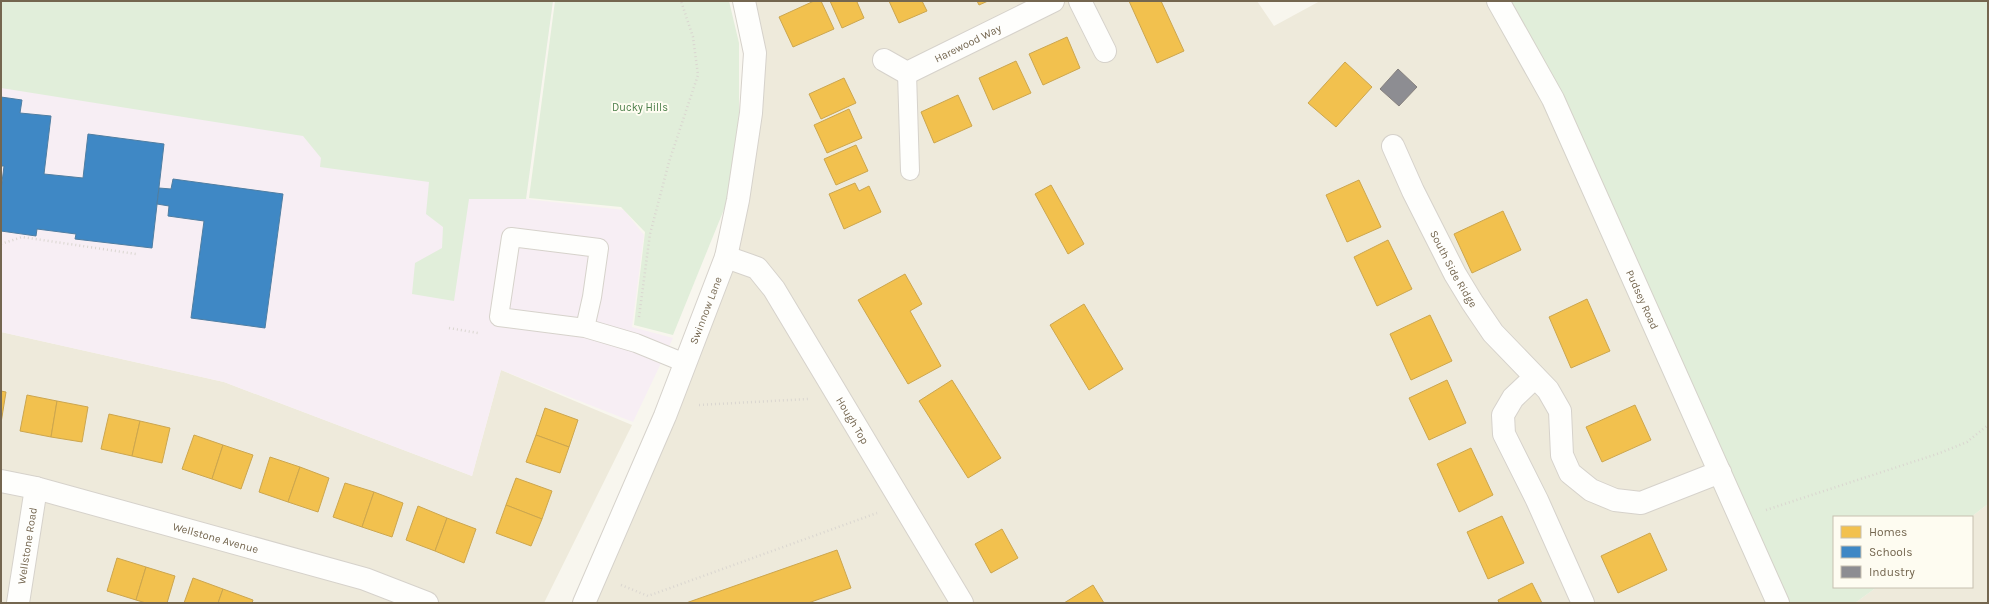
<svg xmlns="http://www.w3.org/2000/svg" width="1989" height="604" font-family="Karla,sans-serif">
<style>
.residential{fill:#eeeadb}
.education{fill:#f7eef4}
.green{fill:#e1eeda}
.homes{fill:#f2c14e;stroke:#cca64e}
.schools{fill:#3f88c5;stroke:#4f7ea2}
.industry{fill:#8d8d92;stroke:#86817e}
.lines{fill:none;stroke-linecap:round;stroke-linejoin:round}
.lane-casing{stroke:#d6d2cb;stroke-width:20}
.street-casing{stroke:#d6d2cb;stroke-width:24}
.secondary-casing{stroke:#d5d2ca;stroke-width:24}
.path{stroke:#dad6d0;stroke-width:2.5;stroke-dasharray:1 3;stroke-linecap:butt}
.lane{stroke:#fefefc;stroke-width:18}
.street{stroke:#fefefc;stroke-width:22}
.secondary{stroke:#fefefc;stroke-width:22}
.labels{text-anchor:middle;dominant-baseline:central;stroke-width:4;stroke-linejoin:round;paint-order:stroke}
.street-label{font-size:11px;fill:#74664f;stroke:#fefcf1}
.park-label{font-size:11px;fill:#4d7f4b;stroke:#fefcf1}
</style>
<rect width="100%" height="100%" fill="#f8f6ee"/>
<g class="residential">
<polygon points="744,1 1257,1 1274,26 1320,1 1498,1 1778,603 584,603 698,327 751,113"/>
<polygon points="1,332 224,382 472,476 501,370 632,425 544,603 1,603"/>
<polygon points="1988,504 1988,603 1855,603 1877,587 1972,587 1971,517"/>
</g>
<polygon class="education" points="1,1 553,1 526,199 624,210 644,235 632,327 673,338 633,422 501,370 472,476 224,382 1,332"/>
<g class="green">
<polygon points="1,1 553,1 526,199 469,199 454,301 412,294 415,263 442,248 443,227 426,214 429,182 320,167 321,158 303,136 1,88"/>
<polygon points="555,1 729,1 739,43 739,114 729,197 673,335 634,325 645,232 621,207 529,198"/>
<polygon points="1498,1 1988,1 1988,504 1971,517 1834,517 1834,587 1877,587 1855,603 1778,603"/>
</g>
<g class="homes">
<polygon points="814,1 821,1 834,29 793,47 779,17"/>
<polygon points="830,1 859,1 857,2 864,18 842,28"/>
<polygon points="889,1 922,1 927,11 899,23"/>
<polygon points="977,1 988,1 979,5"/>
<polygon points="1129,1 1161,1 1184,51 1157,63"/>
<polygon points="1067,37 1080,68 1043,85 1029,54"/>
<polygon points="1016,61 1031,93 993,110 979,78"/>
<polygon points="1345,62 1372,87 1336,127 1308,103"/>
<polygon points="844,78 856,103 821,119 809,94"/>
<polygon points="958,95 972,126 934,143 921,112"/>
<polygon points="849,109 862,138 827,153 814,125"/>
<polygon points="856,145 868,171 836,185 824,159"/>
<polygon points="1359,180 1381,227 1347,242 1326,195"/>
<polygon points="855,183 859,191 869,186 881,212 844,229 829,194"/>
<polygon points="1051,185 1084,244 1068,254 1035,194"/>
<polygon points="1503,211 1521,250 1472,273 1454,234"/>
<polygon points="1388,240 1412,289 1377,306 1354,257"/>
<polygon points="905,274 922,304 910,311 941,366 908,384 858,300"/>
<polygon points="1587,299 1610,351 1571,368 1549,317"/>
<polygon points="1084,304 1123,369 1089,390 1050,325"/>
<polygon points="1430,315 1452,361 1411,380 1390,334"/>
<polygon points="952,380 1001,458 968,478 919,401"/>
<polygon points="1447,380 1466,423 1429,440 1409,398"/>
<polygon points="1,391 6,392 1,423"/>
<polygon points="27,395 57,401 51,437 20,431"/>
<polygon points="57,401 88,407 82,442 51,437"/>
<polygon points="1635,405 1651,440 1602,462 1586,427"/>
<polygon points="545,408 578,420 569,447 536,435"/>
<polygon points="109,414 140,421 132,456 101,449"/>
<polygon points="140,421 170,428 162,463 132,456"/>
<polygon points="194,435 223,445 212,479 182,469"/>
<polygon points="536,435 569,447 560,473 526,462"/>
<polygon points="223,445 253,455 241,489 212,479"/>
<polygon points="1471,448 1493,495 1459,512 1437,464"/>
<polygon points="270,457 300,467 288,502 259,492"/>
<polygon points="300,467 329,478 318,512 288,502"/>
<polygon points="516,478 552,491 542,519 506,505"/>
<polygon points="345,483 374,492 362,527 333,517"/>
<polygon points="374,492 403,503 392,537 362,527"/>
<polygon points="506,505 542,519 531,546 496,533"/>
<polygon points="418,506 447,518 435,551 406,540"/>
<polygon points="1502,516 1524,563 1488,579 1467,532"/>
<polygon points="447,518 476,529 464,563 435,551"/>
<polygon points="1002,529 1018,558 991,573 975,544"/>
<polygon points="1650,533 1667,570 1618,593 1601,556"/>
<polygon points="837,550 851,588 808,603 686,603"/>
<polygon points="117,558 146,567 136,600 107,591"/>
<polygon points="146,567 175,576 167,603 146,603 136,600"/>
<polygon points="193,578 223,589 218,603 184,603"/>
<polygon points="1532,583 1542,603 1499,603 1498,600"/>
<polygon points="1093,585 1104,603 1064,603"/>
<polygon points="223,589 253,600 252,603 218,603"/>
</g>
<g class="schools">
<polygon points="1,97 22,100 20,113 51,116 44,174 83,178 88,134 164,144 152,248 75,239 76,234 37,229 36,236 1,231 1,190 4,166 1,166"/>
<polygon points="173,179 283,194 265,328 191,318 204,221 168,216 169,206 157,204 159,188 171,189"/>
</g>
<polygon class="industry" points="1398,69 1417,87 1399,106 1380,89"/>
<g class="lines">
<g class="lane-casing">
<g id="lane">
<polyline points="907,73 910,171"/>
<polyline points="585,328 592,297 599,248 511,237 499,317 585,328 636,343 685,363"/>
</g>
</g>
<g class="street-casing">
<g id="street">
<polyline points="1080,1 1105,51"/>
<path id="s1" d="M884,60L907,73L1053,1"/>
<path id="s2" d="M1393,146L1413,191L1455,274L1472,302L1493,333L1548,390L1560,411L1562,455L1570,473L1591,490L1615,500L1641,503L1720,472"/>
<path id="s3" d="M726,257L757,268L774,289L962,603"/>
<polyline points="1535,377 1513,398 1503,415 1504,434 1537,500 1583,603"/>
<path id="s4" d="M1,481L36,488L365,579L427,603"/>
<path id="s5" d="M18,603L36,488"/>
<path id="s6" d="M584,603L665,416L726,257L738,200L751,113L755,53L744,1"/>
</g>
</g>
<g class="secondary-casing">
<g id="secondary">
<path id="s7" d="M1498,1L1553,99L1778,603"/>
</g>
</g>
<g class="path">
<polyline points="1,244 22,237 136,254"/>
<polyline points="639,317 650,234 669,162 698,75 693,37 681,1"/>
<polyline points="449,328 478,333"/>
<polyline points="699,405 808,399"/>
<polyline points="1766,510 1940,453 1967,442 1988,425"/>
<polyline points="621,585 648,596 877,513"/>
</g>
<use href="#lane" class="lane"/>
<use href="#street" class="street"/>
<use href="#secondary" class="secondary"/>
</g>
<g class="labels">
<g class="street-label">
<text stroke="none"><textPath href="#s1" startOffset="94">Harewood Way</textPath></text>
<text stroke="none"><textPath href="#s2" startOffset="137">South Side Ridge</textPath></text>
<text stroke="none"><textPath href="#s7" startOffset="332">Pudsey Road</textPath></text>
<text stroke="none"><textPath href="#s6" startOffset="317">Swinnow Lane</textPath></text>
<text stroke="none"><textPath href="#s3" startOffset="213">Hough Top</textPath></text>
<text stroke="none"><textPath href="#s4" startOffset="222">Wellstone Avenue</textPath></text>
<text stroke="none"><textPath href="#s5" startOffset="58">Wellstone Road</textPath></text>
</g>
<g class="park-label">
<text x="640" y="107">Ducky Hills</text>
</g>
</g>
<rect width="1989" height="604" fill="none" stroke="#74664f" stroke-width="4"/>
<rect x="1833" y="516" width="140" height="72" fill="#fefcf1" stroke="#c7c0b0"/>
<rect x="1841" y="526" width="20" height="12" fill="#f2c14e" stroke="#c7c0b0"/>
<text x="1869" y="536" font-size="12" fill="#74664f">Homes</text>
<rect x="1841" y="546" width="20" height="12" fill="#3f88c5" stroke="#c7c0b0"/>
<text x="1869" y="556" font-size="12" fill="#74664f">Schools</text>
<rect x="1841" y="566" width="20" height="12" fill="#8d8d92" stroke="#c7c0b0"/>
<text x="1869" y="576" font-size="12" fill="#74664f">Industry</text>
</svg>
